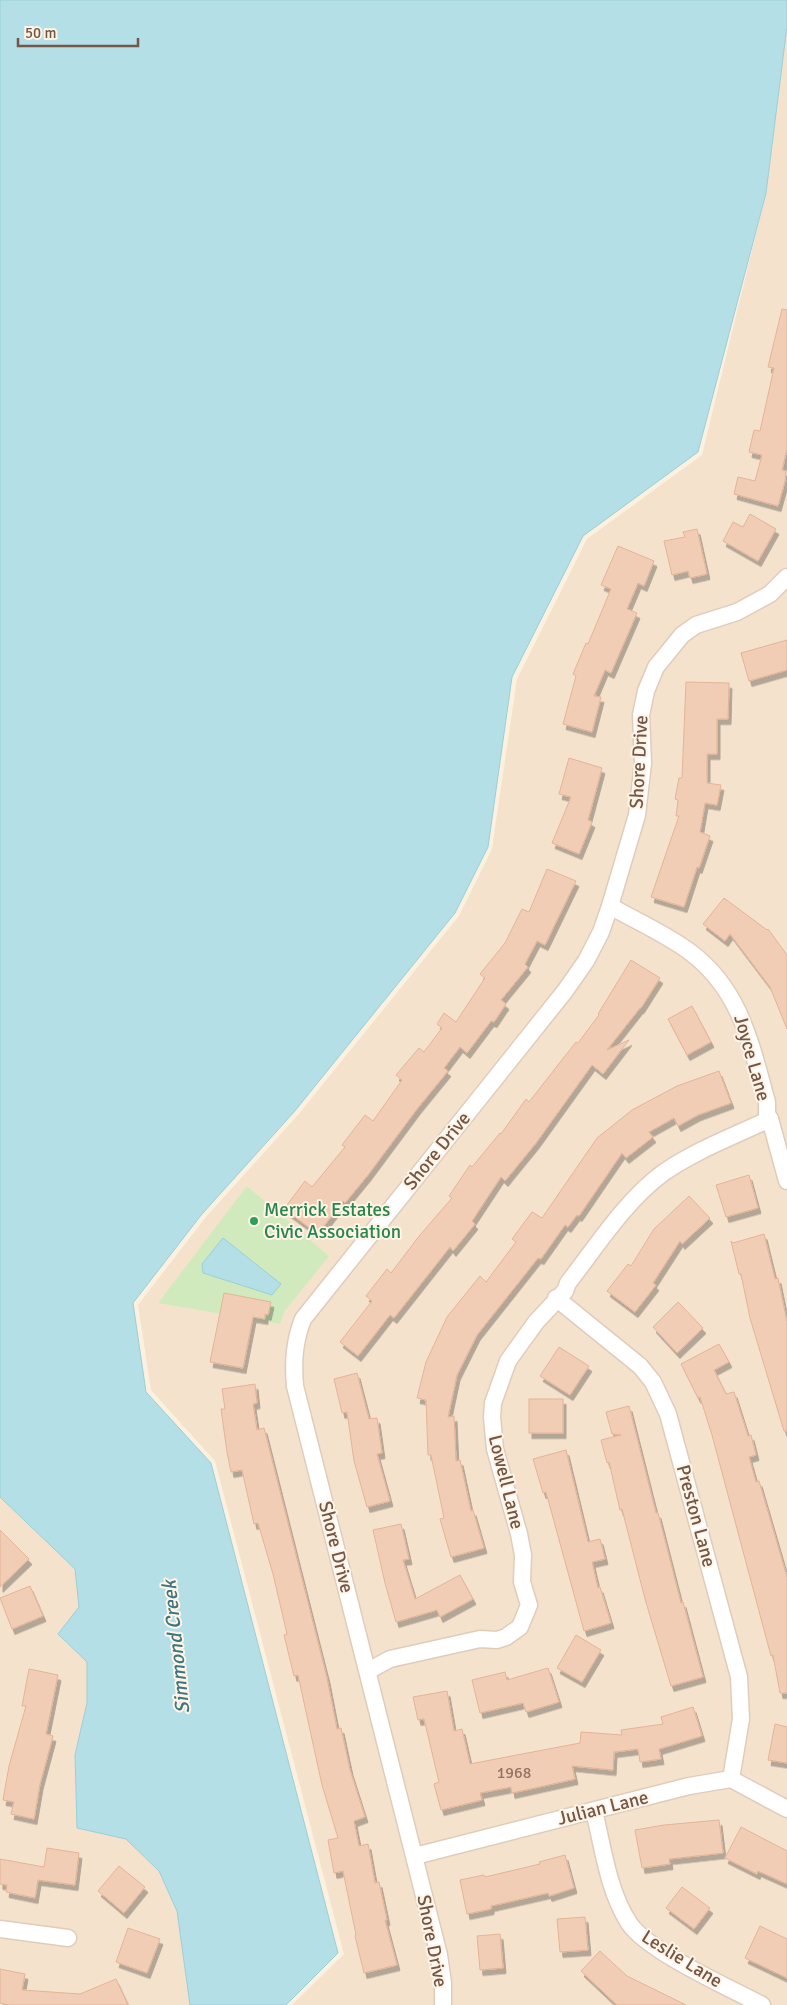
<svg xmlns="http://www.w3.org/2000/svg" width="787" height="2005" font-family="Signika,sans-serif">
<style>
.residential{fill:#f4e2cd}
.green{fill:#d0eabe}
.water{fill:#b4dfe6;stroke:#9acfd8}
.building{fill:#f2cdb6;stroke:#e5b396;filter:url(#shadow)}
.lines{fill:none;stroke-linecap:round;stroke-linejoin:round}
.minor-casing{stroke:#e0ccbb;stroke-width:19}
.minor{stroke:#fff;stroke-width:16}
.leisure-dot{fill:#2e9e5b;stroke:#fff4e5;stroke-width:2}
.labels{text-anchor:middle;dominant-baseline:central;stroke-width:4;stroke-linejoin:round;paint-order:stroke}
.number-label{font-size:16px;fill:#937463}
.street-label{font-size:19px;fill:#735647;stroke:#fff4e5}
.leisure-label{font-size:19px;fill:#27864d;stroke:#fff4e5;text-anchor:start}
.water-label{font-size:20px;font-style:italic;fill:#3d7680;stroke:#fff4e5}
</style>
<defs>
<filter id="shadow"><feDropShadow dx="3" dy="5.5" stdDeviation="0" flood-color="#0004"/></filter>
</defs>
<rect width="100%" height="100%" fill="#fcf0df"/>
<g class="residential">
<polygon points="787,26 787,2005 292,2005 344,1954 215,1461 151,1390 138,1305 206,1217 298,1115 459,916 492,849 517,679 587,539 702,455 766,193"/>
<polygon points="0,1497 75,1569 79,1607 58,1634 87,1662 87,1703 75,1755 126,1839 159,1871 177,1911 190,2005 0,2005"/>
</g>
<polygon class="green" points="247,1186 329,1256 284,1312 280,1324 158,1303"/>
<g class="water">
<polygon points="0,0 787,0 787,26 766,193 698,452 583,536 512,677 488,847 455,913 294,1112 202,1214 133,1303 146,1392 211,1463 338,1953 286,2005 190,2005 177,1911 159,1871 126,1839 77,1828 75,1755 87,1703 87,1662 58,1634 79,1607 75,1569 0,1497"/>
<polygon points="223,1238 281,1284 272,1295 203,1273 202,1264"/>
</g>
<g class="building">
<polygon points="782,309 787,310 787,449 782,470 786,471 785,481 778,506 734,494 738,477 755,481 762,455 749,452 754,430 760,431 774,368 768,367"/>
<polygon points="750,514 776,529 758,561 723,541 733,522 743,527"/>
<polygon points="697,529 707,574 690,578 688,571 672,575 664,541 685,537 683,532"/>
<polygon points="618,546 654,561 644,586 638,583 627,609 637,613 611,673 605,670 594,696 601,697 592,732 563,724 576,676 573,674 586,643 588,644 611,589 601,585"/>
<polygon points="787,640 787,670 749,681 741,653"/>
<polygon points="686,682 729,683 728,719 717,719 717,754 707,754 707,783 721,785 717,805 705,803 700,832 710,836 699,868 697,867 684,907 651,897 679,816 676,816 678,800 675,799 679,778 682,778"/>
<polygon points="569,758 602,768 588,820 592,822 579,854 552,843 571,797 559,794"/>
<polygon points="547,869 576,881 545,945 537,941 525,964 528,967 501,1000 506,1004 494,1022 491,1021 467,1053 460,1047 444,1068 448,1071 417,1109 368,1175 345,1203 343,1201 318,1234 284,1209 305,1181 312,1187 345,1147 342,1145 365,1115 373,1121 402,1080 396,1075 419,1048 424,1052 442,1028 437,1024 444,1013 456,1022 485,978 480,974 505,943 522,909 529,912"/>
<polygon points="724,898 767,930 768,929 787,955 787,1029 770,987 730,934 725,941 703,924"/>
<polygon points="631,960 660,978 641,1008 640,1008 607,1050 629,1040 603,1074 592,1065 536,1143 505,1181 501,1177 472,1221 475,1224 453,1251 450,1247 394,1318 390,1315 358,1356 340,1342 372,1301 366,1296 387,1269 391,1273 420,1235 452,1198 449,1196 470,1165 472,1167 500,1133 501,1134 526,1099 529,1102 576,1042 578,1043 599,1015 598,1014"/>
<polygon points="692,1006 711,1042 687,1055 668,1019"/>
<polygon points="719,1071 731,1103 698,1115 678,1126 674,1118 649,1132 653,1137 626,1158 622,1153 579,1216 577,1215 568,1227 565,1225 541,1259 538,1258 477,1335 457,1375 448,1417 454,1416 456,1461 460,1460 471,1511 473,1510 484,1548 451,1557 440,1519 444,1518 431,1455 428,1455 426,1400 417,1398 426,1362 447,1317 480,1276 486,1282 516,1242 512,1239 532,1212 542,1218 597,1138 632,1110 677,1086"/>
<polygon points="749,1175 758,1208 726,1217 716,1185"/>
<polygon points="689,1196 710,1218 682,1244 680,1241 653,1283 656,1285 635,1312 607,1291 628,1264 631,1266 654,1229"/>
<polygon points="764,1234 775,1279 778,1278 787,1322 787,1431 784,1431 750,1318 741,1274 739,1274 731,1241 733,1243"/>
<polygon points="224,1293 271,1302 268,1315 265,1314 265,1319 253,1317 243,1368 210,1362"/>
<polygon points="678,1302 703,1328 677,1353 653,1327"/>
<polygon points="719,1344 729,1362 714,1370 726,1394 734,1392 748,1436 751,1435 756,1455 749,1457 756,1482 759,1481 787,1577 787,1693 780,1693 773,1655 771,1656 712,1435 700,1397 698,1398 681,1364"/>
<polygon points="559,1347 589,1366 570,1395 540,1376"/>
<polygon points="357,1373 369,1419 377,1418 382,1453 377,1454 390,1501 367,1507 354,1461 347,1412 342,1413 334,1379"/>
<polygon points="255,1384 257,1403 253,1404 257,1430 264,1428 327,1678 337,1729 341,1728 350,1770 365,1817 354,1821 359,1846 368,1844 375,1883 379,1882 387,1920 385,1920 397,1965 364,1973 355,1936 356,1935 343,1871 334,1873 328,1840 338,1838 322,1785 298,1675 294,1676 284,1635 287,1634 273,1574 258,1523 254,1524 242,1470 231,1472 227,1452 221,1409 225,1409 222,1389"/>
<rect x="529" y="1399" width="34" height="34"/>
<polygon points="629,1406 656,1513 658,1513 681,1603 683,1602 703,1677 671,1686 645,1599 622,1509 620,1510 609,1462 607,1463 601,1440 621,1435 612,1434 606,1412"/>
<polygon points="566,1450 588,1542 600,1539 605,1559 592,1562 598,1588 600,1587 611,1623 584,1631 546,1492 543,1493 533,1459"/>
<polygon points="401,1524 409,1559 403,1560 415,1599 460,1575 473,1599 440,1617 437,1610 396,1622 385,1583 373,1530"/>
<polygon points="0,1530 29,1559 0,1587"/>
<polygon points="30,1586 43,1616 12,1629 0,1598"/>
<polygon points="576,1635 601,1650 582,1682 557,1668"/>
<polygon points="548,1668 559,1702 526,1712 523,1703 480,1713 472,1680 505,1672 507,1680"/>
<polygon points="29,1669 58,1675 46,1734 53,1736 40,1784 34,1819 11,1814 14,1802 3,1800 9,1766 26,1706 22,1706"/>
<polygon points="447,1691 454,1731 462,1729 470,1764 580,1743 581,1732 622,1735 621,1730 663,1724 661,1717 693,1707 702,1736 659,1749 661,1759 640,1762 638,1749 614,1752 613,1770 572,1766 575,1779 512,1793 511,1787 480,1793 482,1800 441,1810 434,1784 439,1782 424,1719 418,1720 413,1697"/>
<polygon points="775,1724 787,1727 787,1763 768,1760"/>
<polygon points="719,1820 723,1853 669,1859 670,1864 642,1868 635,1830 664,1825"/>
<polygon points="741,1827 787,1851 787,1884 758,1871 757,1874 725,1858"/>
<polygon points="47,1848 79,1853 75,1885 38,1880 35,1898 6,1892 7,1885 0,1884 0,1859 44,1867"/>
<polygon points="565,1855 574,1888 549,1896 548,1893 491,1906 491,1909 467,1914 460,1880 484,1875 485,1877 540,1864 539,1862"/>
<polygon points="119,1866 145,1887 124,1913 98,1891"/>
<polygon points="682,1887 710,1908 694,1929 666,1908"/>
<polygon points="585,1917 588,1950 560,1952 557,1919"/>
<polygon points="760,1926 787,1939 787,1978 745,1958"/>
<polygon points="128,1928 160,1939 147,1973 116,1962"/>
<polygon points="500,1934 503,1968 480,1970 477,1936"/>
<polygon points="600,1951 627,1976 686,2005 617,2005 581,1971"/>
<polygon points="0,1969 25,1974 22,1990 80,1994 116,1979 128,2005 9,2005 0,2003"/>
</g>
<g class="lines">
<g class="minor-casing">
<g id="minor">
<path d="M610,906C636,921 666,934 690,952C741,990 751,1045 767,1102V1114L770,1119L787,1181"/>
<polyline points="556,1298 640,1366 653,1382 668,1414 739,1677 741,1719 731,1779"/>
<path d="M368,1671L390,1659L480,1639L497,1640L506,1637L520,1627L529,1605L522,1582L523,1555L519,1534L495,1449L492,1417L493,1403L508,1361L536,1322L565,1291L568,1283C596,1247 626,1200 663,1173C696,1150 734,1136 770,1119"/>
<path d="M594,1811C603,1847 608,1891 629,1923C647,1951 730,1988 762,2005"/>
<polyline points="415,1856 689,1786 731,1779 787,1809"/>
<polyline points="0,1929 68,1938"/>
<path d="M443,2005V1983L439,1955L295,1386C293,1362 294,1342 303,1319L565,991L586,961L601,932L610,906L637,815L643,763L641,715L646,691L656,667L682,635L696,625L737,612L770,594L787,577"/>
</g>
</g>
<use href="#minor" class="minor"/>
</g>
<circle class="leisure-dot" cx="254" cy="1221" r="5"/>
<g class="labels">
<g class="number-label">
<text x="514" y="1773">1968</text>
</g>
<g class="street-label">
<text transform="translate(639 762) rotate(-87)">Shore Drive</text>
<text transform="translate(752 1058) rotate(74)">Joyce Lane</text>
<text transform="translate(437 1151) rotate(-51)">Shore Drive</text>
<text transform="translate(506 1482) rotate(76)">Lowell Lane</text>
<text transform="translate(696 1516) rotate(75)">Preston Lane</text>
<text transform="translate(336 1547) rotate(76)">Shore Drive</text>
<text transform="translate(603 1808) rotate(-14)">Julian Lane</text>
<text transform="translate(432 1941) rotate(79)">Shore Drive</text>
<text transform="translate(682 1959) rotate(32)">Leslie Lane</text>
</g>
<g class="leisure-label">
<text x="264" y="1210">Merrick Estates<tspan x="264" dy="22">Civic Association</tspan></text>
</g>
<g class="water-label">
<text transform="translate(176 1647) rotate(-96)">Simmond Creek</text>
</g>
</g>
<path d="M18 38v8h120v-8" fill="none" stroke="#735647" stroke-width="2.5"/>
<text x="25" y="38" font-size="15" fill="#735647" stroke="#fff4e5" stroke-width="4" paint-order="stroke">50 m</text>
</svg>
